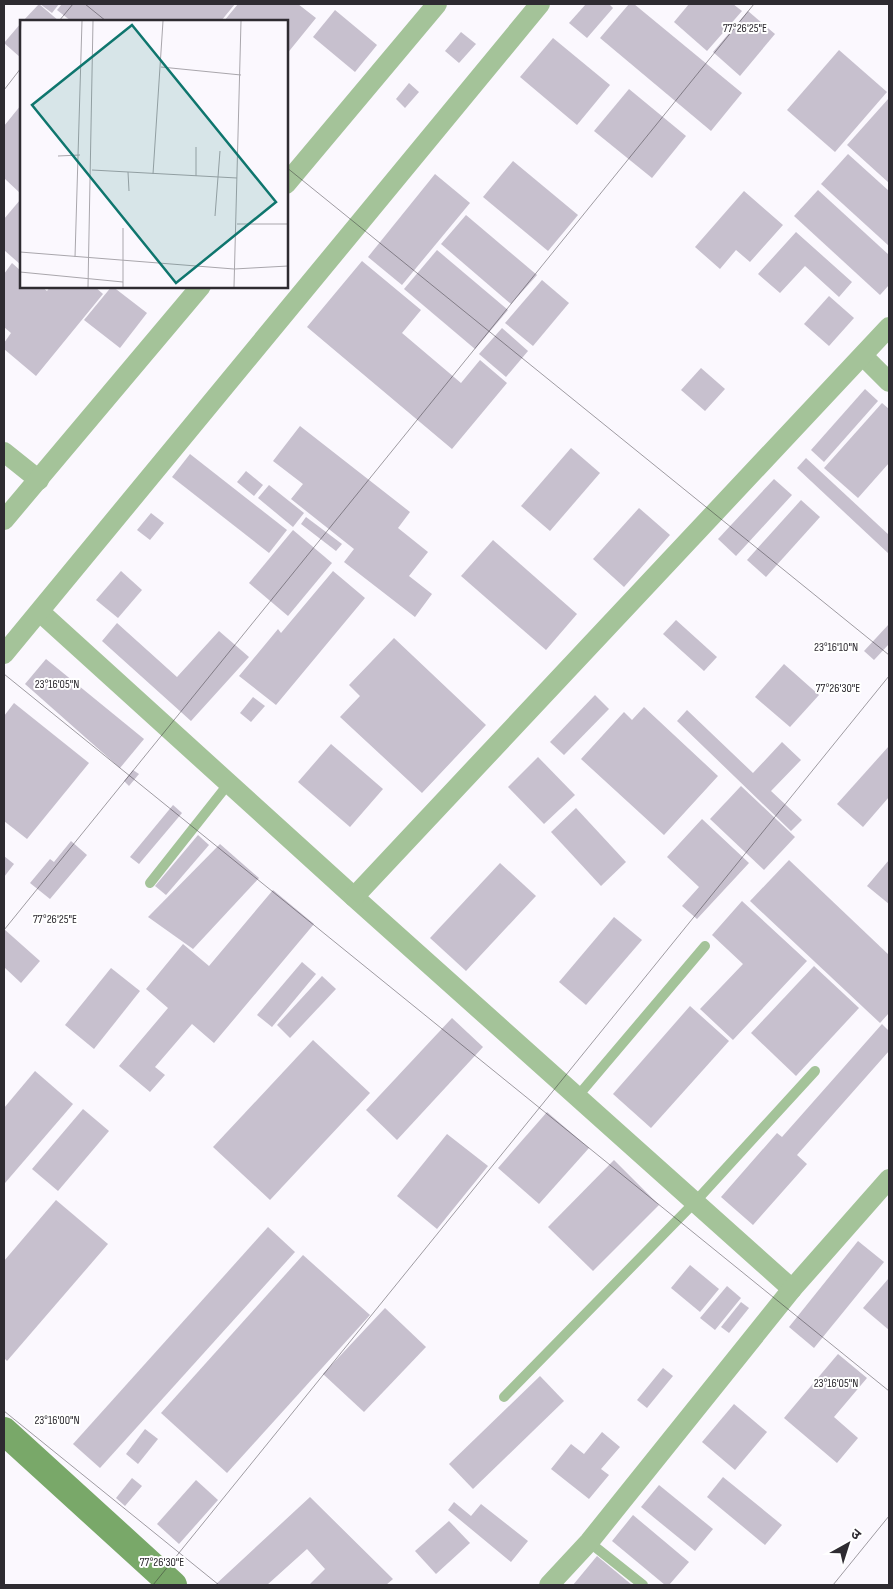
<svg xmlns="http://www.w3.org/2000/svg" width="893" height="1589" font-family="'Sofia Sans Condensed','Noto Sans Devanagari',sans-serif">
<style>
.building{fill:#c7c0ce}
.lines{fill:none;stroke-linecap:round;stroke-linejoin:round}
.lane{stroke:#a4c399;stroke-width:10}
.street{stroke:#a4c399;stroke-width:20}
.secondary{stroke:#79a869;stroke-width:28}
.ticks{fill:none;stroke:#2e2b31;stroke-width:1;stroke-opacity:0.45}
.inset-road{fill:none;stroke:#a9a6ac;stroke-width:1}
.view{fill:#0f766e;fill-opacity:0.15;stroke:#0f766e;stroke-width:2.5}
.inset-edge{fill:none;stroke:#2e2b31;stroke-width:2.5}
.ticks-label{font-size:12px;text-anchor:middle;fill:#2e2b31;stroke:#fff;stroke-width:4;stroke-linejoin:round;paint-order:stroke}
</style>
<rect width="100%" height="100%" fill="#fbf8fe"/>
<g class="building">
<polygon points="39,4 59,21 23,21"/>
<polygon points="40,4 59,4 52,13"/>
<polygon points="62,4 235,4 221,21 71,21 57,10"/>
<polygon points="238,4 298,4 316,18 286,55 286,21 224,21"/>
<polygon points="586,4 609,4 613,8 587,38 569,23"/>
<polygon points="629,4 634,4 742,93 711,131 600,38"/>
<polygon points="689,4 733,4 742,11 707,51 674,22"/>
<polygon points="335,10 377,45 355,72 313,37"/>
<polygon points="748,11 775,34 740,76 713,52"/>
<polygon points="21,23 21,58 4,43"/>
<polygon points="461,32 476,44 459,63 445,51"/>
<polygon points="553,38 610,85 577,125 520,77"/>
<polygon points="839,50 887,92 835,152 787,110"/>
<polygon points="409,83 419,92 405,108 396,99"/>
<polygon points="629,89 686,136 652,178 594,131"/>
<polygon points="889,98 889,183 847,145"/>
<polygon points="21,105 21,145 19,147 21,149 21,194 4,178 4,126"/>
<polygon points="848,154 889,191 889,246 821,184"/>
<polygon points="513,161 578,215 548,251 483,197"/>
<polygon points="435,174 470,203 402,285 368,257"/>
<polygon points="818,190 889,255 889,285 880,295 794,216"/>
<polygon points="744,191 783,225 750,262 736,250 720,269 695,247"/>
<polygon points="20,200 21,201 21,265 4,250 4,219"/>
<polygon points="466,215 537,275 511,304 441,244"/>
<polygon points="796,232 852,282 839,297 805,266 780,293 758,274"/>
<polygon points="437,250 508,310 475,349 404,289"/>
<polygon points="362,261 421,310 402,333 461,383 480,360 507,383 452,449 307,327"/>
<polygon points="12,263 21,271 21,286 41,286 47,291 51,286 94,286 103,294 36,376 4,349 4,343 11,333 4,327 4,274"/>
<polygon points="542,280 569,303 533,346 505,323"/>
<polygon points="112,286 147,313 120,348 84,320"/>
<polygon points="829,296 854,318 829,346 804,324"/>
<polygon points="502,328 528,351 506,377 479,354"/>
<polygon points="701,368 725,389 705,411 681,390"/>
<polygon points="865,389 878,401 824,462 811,450"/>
<polygon points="882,403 889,409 889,463 858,498 824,468"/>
<polygon points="300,426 410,512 398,528 428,552 409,576 432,594 415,617 344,562 354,549 291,499 303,484 273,461"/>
<polygon points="571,448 600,473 550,531 521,506"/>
<polygon points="190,454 287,530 269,553 172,477"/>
<polygon points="806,458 889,535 889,554 797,468"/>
<polygon points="246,471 263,485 254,496 237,482"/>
<polygon points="774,479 792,495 736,556 718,539"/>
<polygon points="269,485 304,513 293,527 258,498"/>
<polygon points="801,500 820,517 766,577 747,560"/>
<polygon points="639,508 670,535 624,587 593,559"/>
<polygon points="151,513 164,523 150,540 137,530"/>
<polygon points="306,517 342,544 336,551 301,524"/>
<polygon points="293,530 332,563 288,616 249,583"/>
<polygon points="493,540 577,614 546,650 461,576"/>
<polygon points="121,571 142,590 118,618 96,600"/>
<polygon points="333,571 365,598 276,705 239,676 278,629 281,633"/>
<polygon points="676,620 717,657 704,671 663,634"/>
<polygon points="117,623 177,677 219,631 249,657 191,721 102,641"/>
<polygon points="889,624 889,644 874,660 864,651"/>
<polygon points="394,638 486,725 422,793 340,717 360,696 349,685"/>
<polygon points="46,659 144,739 120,768 25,684"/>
<polygon points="784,664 819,695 790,727 755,697"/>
<polygon points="595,695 609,709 564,755 550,742"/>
<polygon points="253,697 265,706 251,722 240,713"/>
<polygon points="14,703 89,763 27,839 4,821 4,716"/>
<polygon points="644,707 718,776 664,835 581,759 624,712 632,720"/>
<polygon points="687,710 753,773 782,742 801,760 771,791 802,820 791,831 677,721"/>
<polygon points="331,744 383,789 350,827 298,782"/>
<polygon points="889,746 889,797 863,827 837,804"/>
<polygon points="538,757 575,795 544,824 508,787"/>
<polygon points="133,770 139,774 129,786 124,781"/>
<polygon points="741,786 795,837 764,870 710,819"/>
<polygon points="173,805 182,813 139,864 130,857"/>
<polygon points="576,808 626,862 601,886 551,832"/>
<polygon points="702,819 749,863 697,919 682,906 699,887 667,857"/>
<polygon points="198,835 209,845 166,895 155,886"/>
<polygon points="71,841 87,855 50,899 30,883 50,859 54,862"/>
<polygon points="220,844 259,878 193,949 148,917"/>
<polygon points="4,856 14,864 4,877"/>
<polygon points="789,860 889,955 889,1013 880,1023 750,901"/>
<polygon points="889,860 889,904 867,886"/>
<polygon points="500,863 536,896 466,971 430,938"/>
<polygon points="273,890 314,924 214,1043 192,1024 155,1067 165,1075 150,1092 119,1066 168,1008 146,989 183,944 209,966"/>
<polygon points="742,901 807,961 733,1040 700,1009 743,964 712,935"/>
<polygon points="614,917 642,940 586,1005 559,982"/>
<polygon points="4,929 40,961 21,983 4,967"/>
<polygon points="302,962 316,974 272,1027 257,1015"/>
<polygon points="814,966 859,1008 796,1076 751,1033"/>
<polygon points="111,968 140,991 94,1049 65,1025"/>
<polygon points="322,976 336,989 290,1038 277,1025"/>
<polygon points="690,1006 729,1041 651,1128 613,1094"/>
<polygon points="452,1018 483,1047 397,1140 366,1110"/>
<polygon points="882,1024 889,1031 889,1051 797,1155 807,1164 753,1225 721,1197 777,1133 782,1137"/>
<polygon points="313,1040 370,1093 270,1200 213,1147"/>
<polygon points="35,1071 73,1104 5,1183 4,1108"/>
<polygon points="83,1109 109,1131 58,1191 32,1169"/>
<polygon points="547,1112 589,1148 539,1204 498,1168"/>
<polygon points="447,1134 488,1166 437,1229 397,1196"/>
<polygon points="614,1160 659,1205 593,1271 548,1227"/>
<polygon points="56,1200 108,1244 7,1361 4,1358 4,1261"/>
<polygon points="268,1227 295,1252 100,1468 73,1444"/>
<polygon points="858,1241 884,1262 814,1348 789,1327"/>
<polygon points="303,1255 370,1315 227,1473 161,1413"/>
<polygon points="690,1265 719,1289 700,1312 671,1288"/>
<polygon points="889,1278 889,1330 863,1308"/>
<polygon points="727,1286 741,1298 715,1330 700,1318"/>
<polygon points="741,1302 749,1308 729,1333 721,1327"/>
<polygon points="385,1308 426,1347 364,1412 323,1374"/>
<polygon points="838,1354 867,1378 834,1417 858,1438 837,1463 784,1418"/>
<polygon points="663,1368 673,1376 647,1408 637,1400"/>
<polygon points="540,1376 564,1401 473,1489 449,1464"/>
<polygon points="734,1404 767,1432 735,1470 702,1442"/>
<polygon points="145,1429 158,1439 138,1464 126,1454"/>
<polygon points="602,1432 620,1447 601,1469 609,1475 589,1499 551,1469 571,1444 584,1454"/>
<polygon points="723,1477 782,1525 765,1545 707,1497"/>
<polygon points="132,1478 142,1486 125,1506 116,1498"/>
<polygon points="196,1480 218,1500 179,1544 157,1524"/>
<polygon points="659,1485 713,1529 695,1551 641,1507"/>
<polygon points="310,1497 393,1579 386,1585 309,1585 325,1569 307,1549 267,1585 215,1585"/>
<polygon points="454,1502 471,1516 481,1504 528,1541 511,1562 448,1510"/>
<polygon points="633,1515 689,1562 669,1585 665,1585 612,1541"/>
<polygon points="449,1521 470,1543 436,1574 415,1551"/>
<polygon points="597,1556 632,1585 573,1585"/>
</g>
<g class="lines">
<g class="lane">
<polyline points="150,883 229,783"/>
<polyline points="577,1097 705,946"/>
<polyline points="504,1397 695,1202 815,1071"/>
<polyline points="589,1542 643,1585"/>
</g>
<g class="street">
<polyline points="286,184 437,4"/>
<polyline points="863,356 889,382"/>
<polyline points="4,452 39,480"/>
<polyline points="4,520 201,286"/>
<polyline points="40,612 354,897 792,1289"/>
<polyline points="4,654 540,4"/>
<polyline points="354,897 889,327"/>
<polyline points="549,1585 589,1542 792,1289 889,1179"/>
</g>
<polyline class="secondary" points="4,1431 173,1585"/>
</g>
<path class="ticks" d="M85,4L106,21M59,21L73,4M4,90L21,68M286,167L889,655M4,674L889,1391M4,930L754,4M4,1411L219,1585M153,1585L889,676M833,1585L889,1516"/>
<g transform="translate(20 20)">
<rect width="268" height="268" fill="#fbf8fe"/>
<path class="inset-road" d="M0,20L1,1M141,47L221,55M38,136L60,135M72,150L217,158M108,152L109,171M133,154L143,1M176,156V127M195,196L200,131M217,204H268M103,208V267M0,232L214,249L268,246M55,237L62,1M0,252L103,262M68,267L73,1M214,267L221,1"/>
<path class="view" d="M112,5L256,182L156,263L12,85Z"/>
<rect width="268" height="268" class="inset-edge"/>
</g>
<g class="ticks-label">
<text x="745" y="32">77°26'25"E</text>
<text x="836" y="651">23°16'10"N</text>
<text x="57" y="688">23°16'05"N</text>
<text x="838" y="692">77°26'30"E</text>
<text x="55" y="923">77°26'25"E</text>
<text x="836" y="1387">23°16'05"N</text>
<text x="57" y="1424">23°16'00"N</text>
<text x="162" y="1566">77°26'30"E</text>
</g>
<rect width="893" height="1589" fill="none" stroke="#2e2b31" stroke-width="10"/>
<g transform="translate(848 1544) rotate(39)" stroke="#ffffff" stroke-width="4" paint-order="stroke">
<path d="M0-4L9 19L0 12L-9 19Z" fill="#2e2b31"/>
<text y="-8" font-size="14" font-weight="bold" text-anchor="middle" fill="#2e2b31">उ</text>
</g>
</svg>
